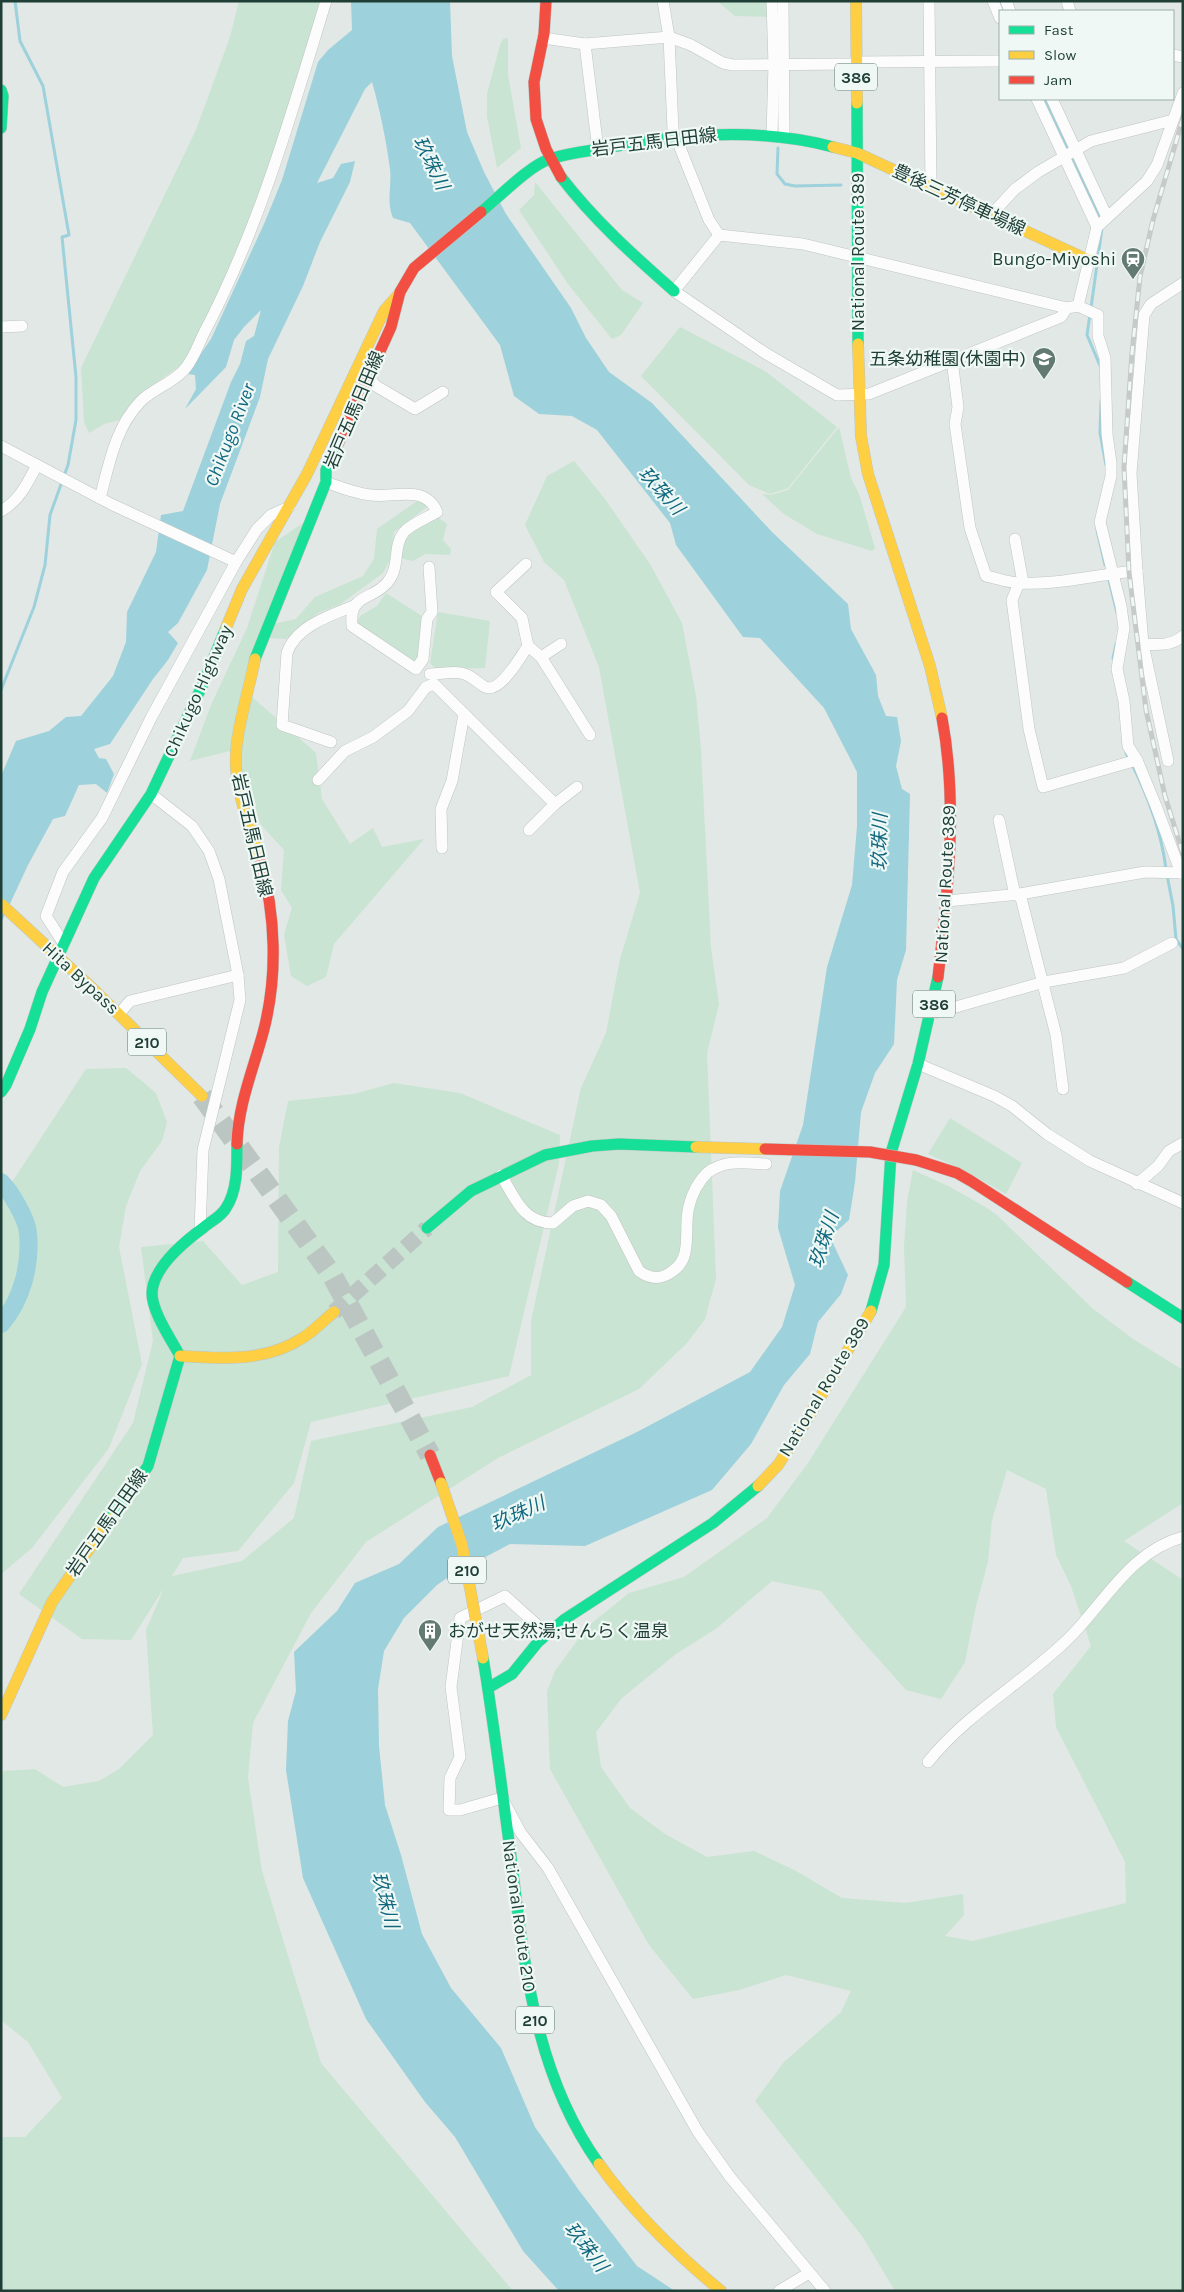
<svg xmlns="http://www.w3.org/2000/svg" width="1184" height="2292" font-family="Karla,'Noto Sans JP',sans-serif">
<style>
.green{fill:#c9e4d2;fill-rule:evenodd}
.water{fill:#9dd1dc}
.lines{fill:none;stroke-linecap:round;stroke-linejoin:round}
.stream{stroke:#9dd1dc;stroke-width:3}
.river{stroke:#9dd1dc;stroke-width:18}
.secondary-tunnel{stroke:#bbc6c2;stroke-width:16;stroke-dasharray:16 8;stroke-linecap:butt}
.highway-tunnel{stroke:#bbc6c2;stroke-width:21;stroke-dasharray:21 11;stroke-linecap:butt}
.street-casing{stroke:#bfc5c3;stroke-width:12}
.fast-casing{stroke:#bdc6c3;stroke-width:12}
.slow-casing{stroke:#bdc6c3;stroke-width:12}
.jam-casing{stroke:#bdc6c3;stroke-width:12}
.street{stroke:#fbfcfb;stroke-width:11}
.fast{stroke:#16e098;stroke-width:11}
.slow{stroke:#ffcf43;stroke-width:11}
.jam{stroke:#f24e42;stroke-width:11}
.rail-casing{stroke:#c6cac9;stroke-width:5}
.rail{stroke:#eff8f4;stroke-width:3;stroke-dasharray:9;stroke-linecap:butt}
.slow-bridge-casing{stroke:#bdc6c3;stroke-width:12;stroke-linecap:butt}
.jam-bridge-casing{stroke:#bdc6c3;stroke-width:12;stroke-linecap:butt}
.slow-bridge{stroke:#ffcf43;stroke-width:11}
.jam-bridge{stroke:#f24e42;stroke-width:11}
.labels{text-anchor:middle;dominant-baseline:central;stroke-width:4.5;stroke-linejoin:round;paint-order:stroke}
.shield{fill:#eff8f4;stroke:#5d766f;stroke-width:1}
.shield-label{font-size:16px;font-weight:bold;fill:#1e3e36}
.street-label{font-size:18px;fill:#1e3e36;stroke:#eff8f4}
.poi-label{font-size:18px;fill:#1e3e36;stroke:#eff8f4;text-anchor:end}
.water-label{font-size:19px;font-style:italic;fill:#116980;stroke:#eff8f4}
</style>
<rect width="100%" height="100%" fill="#e2e8e5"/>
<g class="green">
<polygon points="239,1 320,1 286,115 249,221 201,333 180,366 140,394 119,420 104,424 89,433 84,422 81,368 196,130 230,37"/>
<polygon points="717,1 770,1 770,17 735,16"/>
<polygon points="508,38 508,75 521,148 497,168 487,117 487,94 500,45 503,39"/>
<polygon points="535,182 622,290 643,303 621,335 612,339 568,284 519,210 534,195"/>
<polygon points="680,327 765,371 837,427 788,488 770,494 749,485 641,376"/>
<polygon points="839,427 851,478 859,494 875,548 872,551 817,534 784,514 762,494 771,495 788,490"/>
<polygon points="574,461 605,499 650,564 682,623 696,696 701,749 711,948 719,1004 707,1053 716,1279 705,1319 687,1343 639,1389 498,1458 366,1542 311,1613 253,1723 248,1778 262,1871 321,2063 513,2291 1,2291 1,2137 25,2137 62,2098 28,2042 1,2020 1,1782 3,1771 35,1769 63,1787 99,1781 119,1769 153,1735 146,1630 164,1588 131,1640 82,1639 19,1594 133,1423 153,1341 141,1247 203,1241 242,1285 278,1272 279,1147 288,1101 354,1094 394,1083 460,1093 560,1135 559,1163 509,1376 311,1422 294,1483 238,1551 183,1558 172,1576 242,1561 294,1518 311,1441 472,1407 531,1375 531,1321 581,1088 606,1033 620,959 640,893 599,667 564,580 544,562 525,525 547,476"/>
<polygon points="420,499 428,506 394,532 390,560 383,573 339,605 318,613 286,639 268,638 273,624 296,619 315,597 363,576 374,559 377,529"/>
<polygon points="437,517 447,524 443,540 451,549 450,555 425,554 413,561 399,558 400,544 414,531"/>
<polygon points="306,521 245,691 316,753 322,799 350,844 373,828 382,847 424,839 334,944 326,977 307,986 291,976 284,934 292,908 281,890 284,850 261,825 230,751 190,761 211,705 247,628 275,542"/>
<polygon points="386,593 425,618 417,666 355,626 360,616 377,606"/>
<polygon points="438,612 490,621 485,668 436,669 430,663"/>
<polygon points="126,1068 156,1093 167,1122 162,1141 140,1171 126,1206 119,1247 142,1364 109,1448 32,1548 1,1574 1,1199 86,1069"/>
<polygon points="950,1118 1022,1163 1006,1194 966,1171 928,1154"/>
<path d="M913,1170L950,1187L984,1206L997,1215L1092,1308L1133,1339L1183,1370V1503L1124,1541L1183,1580V2291H895L862,2236L755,2101L784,2062L841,2012L851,1991L786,1975L739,1990L693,1999L649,1945L550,1769L547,1691L555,1671L587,1627L629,1593L684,1577L767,1518L808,1463L906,1307L904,1247L907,1202ZM1007,1470L1046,1489L1056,1555L1071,1586L1091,1646L1053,1694L1056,1727L1125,1862L1126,1903L973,1941L945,1936L964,1915L963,1894L906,1903L842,1898L796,1871L754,1851L707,1857L665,1834L630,1808L601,1767L596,1732L622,1698L676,1654L717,1628L772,1581L821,1591L858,1636L906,1690L941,1699L965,1662L976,1606L988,1562L992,1520Z"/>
</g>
<path class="water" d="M351,1H450L452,56L467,132L484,172L506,214L571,308L586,338L609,372L652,403L772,532L848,604L851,629L876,675L878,696L886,716L897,717L901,741L896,766L902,789L910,794L906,950L897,980L894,1044L875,1073L861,1112L855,1182L849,1220L830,1237L848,1275L841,1294L818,1322L810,1354L784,1385L751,1444L712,1490L585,1546L510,1544L453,1574L437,1585L404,1618L384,1651L378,1689L379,1746L385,1805L401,1855L422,1934L451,1988L501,2048L535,2127L578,2189L637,2266L675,2291H559L523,2251L455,2137L425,2102L366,2019L303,1878L286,1770L288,1721L296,1691L294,1652L337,1611L355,1583L399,1564L438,1527L637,1432L750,1372L782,1327L795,1285L778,1228L780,1191L803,1125L827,967L852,885L857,826V772L824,708L760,638L743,637L676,545L670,523L597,430L572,416L539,414L514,396L500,345L410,223L393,218C386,201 392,186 390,169C386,140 380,110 372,82L365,89L317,183L333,178L341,164L355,161L350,182L320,242L303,286L268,359L260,397L220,504L207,570L178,623L168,632L178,643L168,660L153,679L110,744L94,749L99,758L106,759L114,774L107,793L96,784L79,785L65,816L53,819L28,865L1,923V776L16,741L49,731L66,717L81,716L113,676L126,642L127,612L156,552L161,515L183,511L231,382L240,364L246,341L254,336L261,310L244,327L234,340L226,367L185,409L196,389L195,375L187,374L211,339L264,224L282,180L318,62L328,50L352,30Z"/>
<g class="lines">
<g class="stream">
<polyline points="1000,1 1002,8"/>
<polyline points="1044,99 1069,151"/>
<polyline points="778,148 777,174 785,184 795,186 841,185"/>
<polyline points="1072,156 1100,219"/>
<polyline points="1091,308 1102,228"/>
<polyline points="1090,314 1087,335 1101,368"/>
<polyline points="1101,401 1100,433 1106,465"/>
<polyline points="1097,530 1105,565"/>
<polyline points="1108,576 1117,613"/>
<polyline points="1113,658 1116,644"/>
<polyline points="1,690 34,607 45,565 50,515 68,465 76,420 76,377 62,237 69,235 43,86 20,41 15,1"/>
<path d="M1126,753C1145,788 1161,830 1166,869"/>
<polyline points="1167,875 1173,906 1176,939 1183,949"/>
</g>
<path class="river" d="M1,1182C11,1192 27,1219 28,1233C31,1265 22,1300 1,1324"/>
<polyline class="secondary-tunnel" points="334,1312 427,1228"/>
<polyline class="highway-tunnel" points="202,1096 332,1275 430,1455"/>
<g class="street-casing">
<g id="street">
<polyline points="663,1 669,37 673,130 709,220 719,235"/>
<polyline points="783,1 784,136"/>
<polyline points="929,1 931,186"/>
<polyline points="993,1 1000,18"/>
<polyline points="1006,1 1010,11"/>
<polyline points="1067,1 1070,11"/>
<polyline points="543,38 585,44 669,37 691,45 723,63 733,65 857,64"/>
<polyline points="585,44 598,150"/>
<polyline points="1173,55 1183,57"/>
<polyline points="856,62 1000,61"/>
<polyline points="1037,99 1097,227"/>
<polyline points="1052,99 1107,217"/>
<polyline points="772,135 774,65 772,1"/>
<polyline points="992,214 1015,189 1038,172 1091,141 1173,120"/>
<polyline points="719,235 803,244 1067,308 1078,306 1098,315 1098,336 1105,358 1107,434 1111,463 1111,476 1100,522 1121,606 1124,628 1117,669 1124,701 1128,746 1137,760 1156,806 1181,873"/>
<polyline points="719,235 674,291 765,353 837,395 869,394 1061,317 1067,308"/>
<polyline points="1078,306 1097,227 1147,181 1157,165 1183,93"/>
<polyline points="1,327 22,326"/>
<path d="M952,360L958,407L955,424L970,528L986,576C997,578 1009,583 1020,583C1059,585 1098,574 1137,571L1131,473L1144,315L1151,304L1183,283"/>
<polyline points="367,376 376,386 415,409 443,392"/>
<polyline points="1,446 111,504 236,562"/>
<path d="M326,482C342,488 355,493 371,495C395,498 425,484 437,512C427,518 411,524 404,532C392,547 401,567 387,583C371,601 349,593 352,626L416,669L423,659L427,619L432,612L429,567"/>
<path d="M100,498C109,465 115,428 140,402C152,389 171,384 183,371C192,362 198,346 203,335C259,229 291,115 326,1"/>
<path d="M1,511C20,500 27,484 37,465"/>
<polyline points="1015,539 1023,583"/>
<polyline points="1137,571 1143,644 1168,761"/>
<polyline points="1019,583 1012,600 1029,729 1043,787 1137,760"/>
<path d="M1143,644C1157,645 1171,646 1183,636"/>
<polyline points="528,646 541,657 590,735"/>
<polyline points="541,657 561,644"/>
<path d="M430,674C440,674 452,671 461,673C472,675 476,682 485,687C500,694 520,657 528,646L522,618L496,592L526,564"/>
<path d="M331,742L282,725L287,653C296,626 331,615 356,605"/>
<polyline points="318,780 345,751 373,737 408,711 426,687 434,684 555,804"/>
<polyline points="151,794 192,826 209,851 219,879 238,975 240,1000 203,1150 200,1230"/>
<polyline points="999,820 1015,895"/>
<polyline points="529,830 555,804 577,787"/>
<polyline points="442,848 441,809 452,781 464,714"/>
<polyline points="1020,894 1056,1035 1063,1089"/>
<polyline points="947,901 1020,894 1145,872 1183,873"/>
<polyline points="64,944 46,916 63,872 102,818 151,718 236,562 257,529 271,515 289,507"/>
<polyline points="119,1014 130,1001 238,975"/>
<polyline points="931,1014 1044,982 1124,968 1172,943"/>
<polyline points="918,1064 994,1096 1012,1106 1047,1134 1090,1161 1183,1203"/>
<path d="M501,1175C515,1198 523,1223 553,1223L573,1206L588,1201L601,1205L611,1216L639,1271C646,1276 654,1280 664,1276C697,1262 682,1232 689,1206C692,1194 698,1182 707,1173C725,1159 745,1163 766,1164"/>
<polyline points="1137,1184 1158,1166 1169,1151 1183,1143"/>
<polyline points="547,1634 505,1596 460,1618 451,1687 460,1757 450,1778 449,1810 460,1810 502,1798 521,1833 548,1868 698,2132 730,2177 825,2291"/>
<path d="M928,1762C967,1713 1023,1683 1068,1639C1104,1604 1130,1551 1183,1537"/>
<polyline points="779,2291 809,2273"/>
</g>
</g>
<g class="fast-casing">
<g id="fast">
<polyline points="1,90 3,96 1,128"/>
<polyline points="857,103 858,344"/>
<path d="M561,177C594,220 633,255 674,291"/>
<path d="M481,212C498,198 530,165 550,159C568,153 588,151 606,148C681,134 759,127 833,147"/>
<polyline points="255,659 326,482 326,470 338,444"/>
<polyline points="1,1092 6,1085 30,1029 42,992 94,878 151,794 203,684 226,628"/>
<polyline points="427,1228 471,1191 545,1155 592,1146 619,1144 696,1147"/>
<polyline points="1127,1282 1183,1318"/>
<polyline points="871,1311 884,1265 891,1153 918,1064 938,977"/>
<path d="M110,1519L148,1466L180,1356C171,1339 152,1312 152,1293C153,1267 184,1242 203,1228C211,1221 221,1217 226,1208C238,1190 237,1164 237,1144"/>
<path d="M483,1658C494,1724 502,1791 511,1857C524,1964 535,2075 599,2164"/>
<polyline points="488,1688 512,1674 538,1642 565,1619 713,1523 758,1486"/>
</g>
</g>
<g class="slow-casing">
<g id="slow">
<polyline points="856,1 857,103"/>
<polyline points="833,147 857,153 1088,260"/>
<polyline points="858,344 861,436 868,474 930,666 942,718"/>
<polyline points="226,628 242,589 307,474 384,311 399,294"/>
<path d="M255,659C249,691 234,735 236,766C237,798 252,829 260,859"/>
<polyline points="93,989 202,1096"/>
<polyline points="696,1147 765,1149"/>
<path d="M180,1356C223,1359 267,1362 304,1337C315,1330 324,1320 334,1312"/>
<polyline points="758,1486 778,1465 799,1433 871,1311"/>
<polyline points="1,1715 52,1602 110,1519"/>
<path d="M599,2164C634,2213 675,2253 721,2291"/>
</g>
</g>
<g class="jam-casing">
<g id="jam">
<polyline points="546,1 544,34 534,82 536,119 546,149 561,177"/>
<polyline points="338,444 391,327 400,292 414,268 481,212"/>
<path d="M938,977C948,892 958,803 942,718"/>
<path d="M237,1144C238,1105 253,1070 263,1033C278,977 276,915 260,859"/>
<polyline points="916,1160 957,1173 971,1181 1127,1282"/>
<polyline points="430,1455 441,1483"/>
</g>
</g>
<use href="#street" class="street"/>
<use href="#fast" class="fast"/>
<use href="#slow" class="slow"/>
<use href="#jam" class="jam"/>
<g class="rail-casing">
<polyline id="rail" points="1183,118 1153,220 1140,277 1132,353 1124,467 1129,572 1146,710 1165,796 1183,854"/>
</g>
<use href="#rail" class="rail"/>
<g class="slow-bridge-casing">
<g id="slow-bridge">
<polyline points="1,904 93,989"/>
<polyline points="441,1483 462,1545 483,1658"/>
</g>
</g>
<g class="jam-bridge-casing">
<polyline id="jam-bridge" points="765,1149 870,1152 916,1160"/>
</g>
<use href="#slow-bridge" class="slow-bridge"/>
<use href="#jam-bridge" class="jam-bridge"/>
</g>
<defs>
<g id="station-pin" transform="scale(1.25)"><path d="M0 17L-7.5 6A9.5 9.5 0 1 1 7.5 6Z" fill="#637a73" stroke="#eff8f4"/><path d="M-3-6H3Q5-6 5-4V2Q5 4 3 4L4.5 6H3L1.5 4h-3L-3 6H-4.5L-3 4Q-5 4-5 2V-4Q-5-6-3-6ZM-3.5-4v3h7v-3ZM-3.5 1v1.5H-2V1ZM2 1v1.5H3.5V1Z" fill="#fff"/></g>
<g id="school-pin" transform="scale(1.25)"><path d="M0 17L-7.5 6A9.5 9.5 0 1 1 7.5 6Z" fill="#637a73" stroke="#eff8f4"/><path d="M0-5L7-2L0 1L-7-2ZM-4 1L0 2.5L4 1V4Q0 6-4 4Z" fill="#fff"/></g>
<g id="building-pin" transform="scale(1.25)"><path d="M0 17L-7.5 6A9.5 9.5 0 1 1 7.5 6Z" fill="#637a73" stroke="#eff8f4"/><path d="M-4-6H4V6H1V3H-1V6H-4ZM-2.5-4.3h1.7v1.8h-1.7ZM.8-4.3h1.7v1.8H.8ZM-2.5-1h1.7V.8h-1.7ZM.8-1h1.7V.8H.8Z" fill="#fff"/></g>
</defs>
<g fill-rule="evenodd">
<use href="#station-pin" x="1133" y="259"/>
<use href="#school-pin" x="1044" y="359"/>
<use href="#building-pin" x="430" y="1631"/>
</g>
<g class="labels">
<g class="shield">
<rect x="835" y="63.5" width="42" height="27" rx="4"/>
<rect x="913" y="990.5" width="42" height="27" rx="4"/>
<rect x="128" y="1028.5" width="38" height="27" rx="4"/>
<rect x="448" y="1556.5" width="38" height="27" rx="4"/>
<rect x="516" y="2006.5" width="38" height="27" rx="4"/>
</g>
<g class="shield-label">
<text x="856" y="77">386</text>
<text x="934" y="1004">386</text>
<text x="147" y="1042">210</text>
<text x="467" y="1570">210</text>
<text x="535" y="2020">210</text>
</g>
<g class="street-label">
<text transform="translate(654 142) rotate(-7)">岩戸五馬日田線</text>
<text transform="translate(959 200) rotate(25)">豊後三芳停車場線</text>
<text transform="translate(858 252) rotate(-90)">National Route 389</text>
<text transform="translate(354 410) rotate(-67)">岩戸五馬日田線</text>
<text transform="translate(198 691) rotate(-66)">Chikugo Highway</text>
<text transform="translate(252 835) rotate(77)">岩戸五馬日田線</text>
<text transform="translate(945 884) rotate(-87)">National Route 389</text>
<text transform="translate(81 978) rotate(43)">Hita Bypass</text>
<text transform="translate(824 1387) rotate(-59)">National Route 389</text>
<text transform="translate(107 1523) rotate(-55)">岩戸五馬日田線</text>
<text transform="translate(519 1916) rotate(82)">National Route 210</text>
</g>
<g class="poi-label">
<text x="1116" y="259">Bungo-Miyoshi</text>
<text x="1026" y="359">五条幼稚園(休園中)</text>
<text x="448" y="1631" text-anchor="start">おがせ天然湯;せんらく温泉</text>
</g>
<g class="water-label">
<text transform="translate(431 163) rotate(64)">玖珠川</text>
<text transform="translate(230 435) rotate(-69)">Chikugo River</text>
<text transform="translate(661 491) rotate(48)">玖珠川</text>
<text transform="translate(880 842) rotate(-89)">玖珠川</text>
<text transform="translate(824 1240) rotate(-72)">玖珠川</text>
<text transform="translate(518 1514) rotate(-24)">玖珠川</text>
<text transform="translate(385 1900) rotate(76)">玖珠川</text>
<text transform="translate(586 2247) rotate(52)">玖珠川</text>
</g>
</g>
<rect width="1184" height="2292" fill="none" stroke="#1e3e36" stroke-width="5"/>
<rect x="999" y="10" width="175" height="90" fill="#eff8f4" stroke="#9baea8"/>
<rect x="1009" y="26" width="25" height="8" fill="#16e098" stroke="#9baea8"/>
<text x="1044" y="35" font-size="15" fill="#1e3e36">Fast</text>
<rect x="1009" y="51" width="25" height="8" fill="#ffcf43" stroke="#9baea8"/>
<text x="1044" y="60" font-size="15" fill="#1e3e36">Slow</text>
<rect x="1009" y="76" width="25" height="8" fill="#f24e42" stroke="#9baea8"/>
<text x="1044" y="85" font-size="15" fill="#1e3e36">Jam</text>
</svg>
